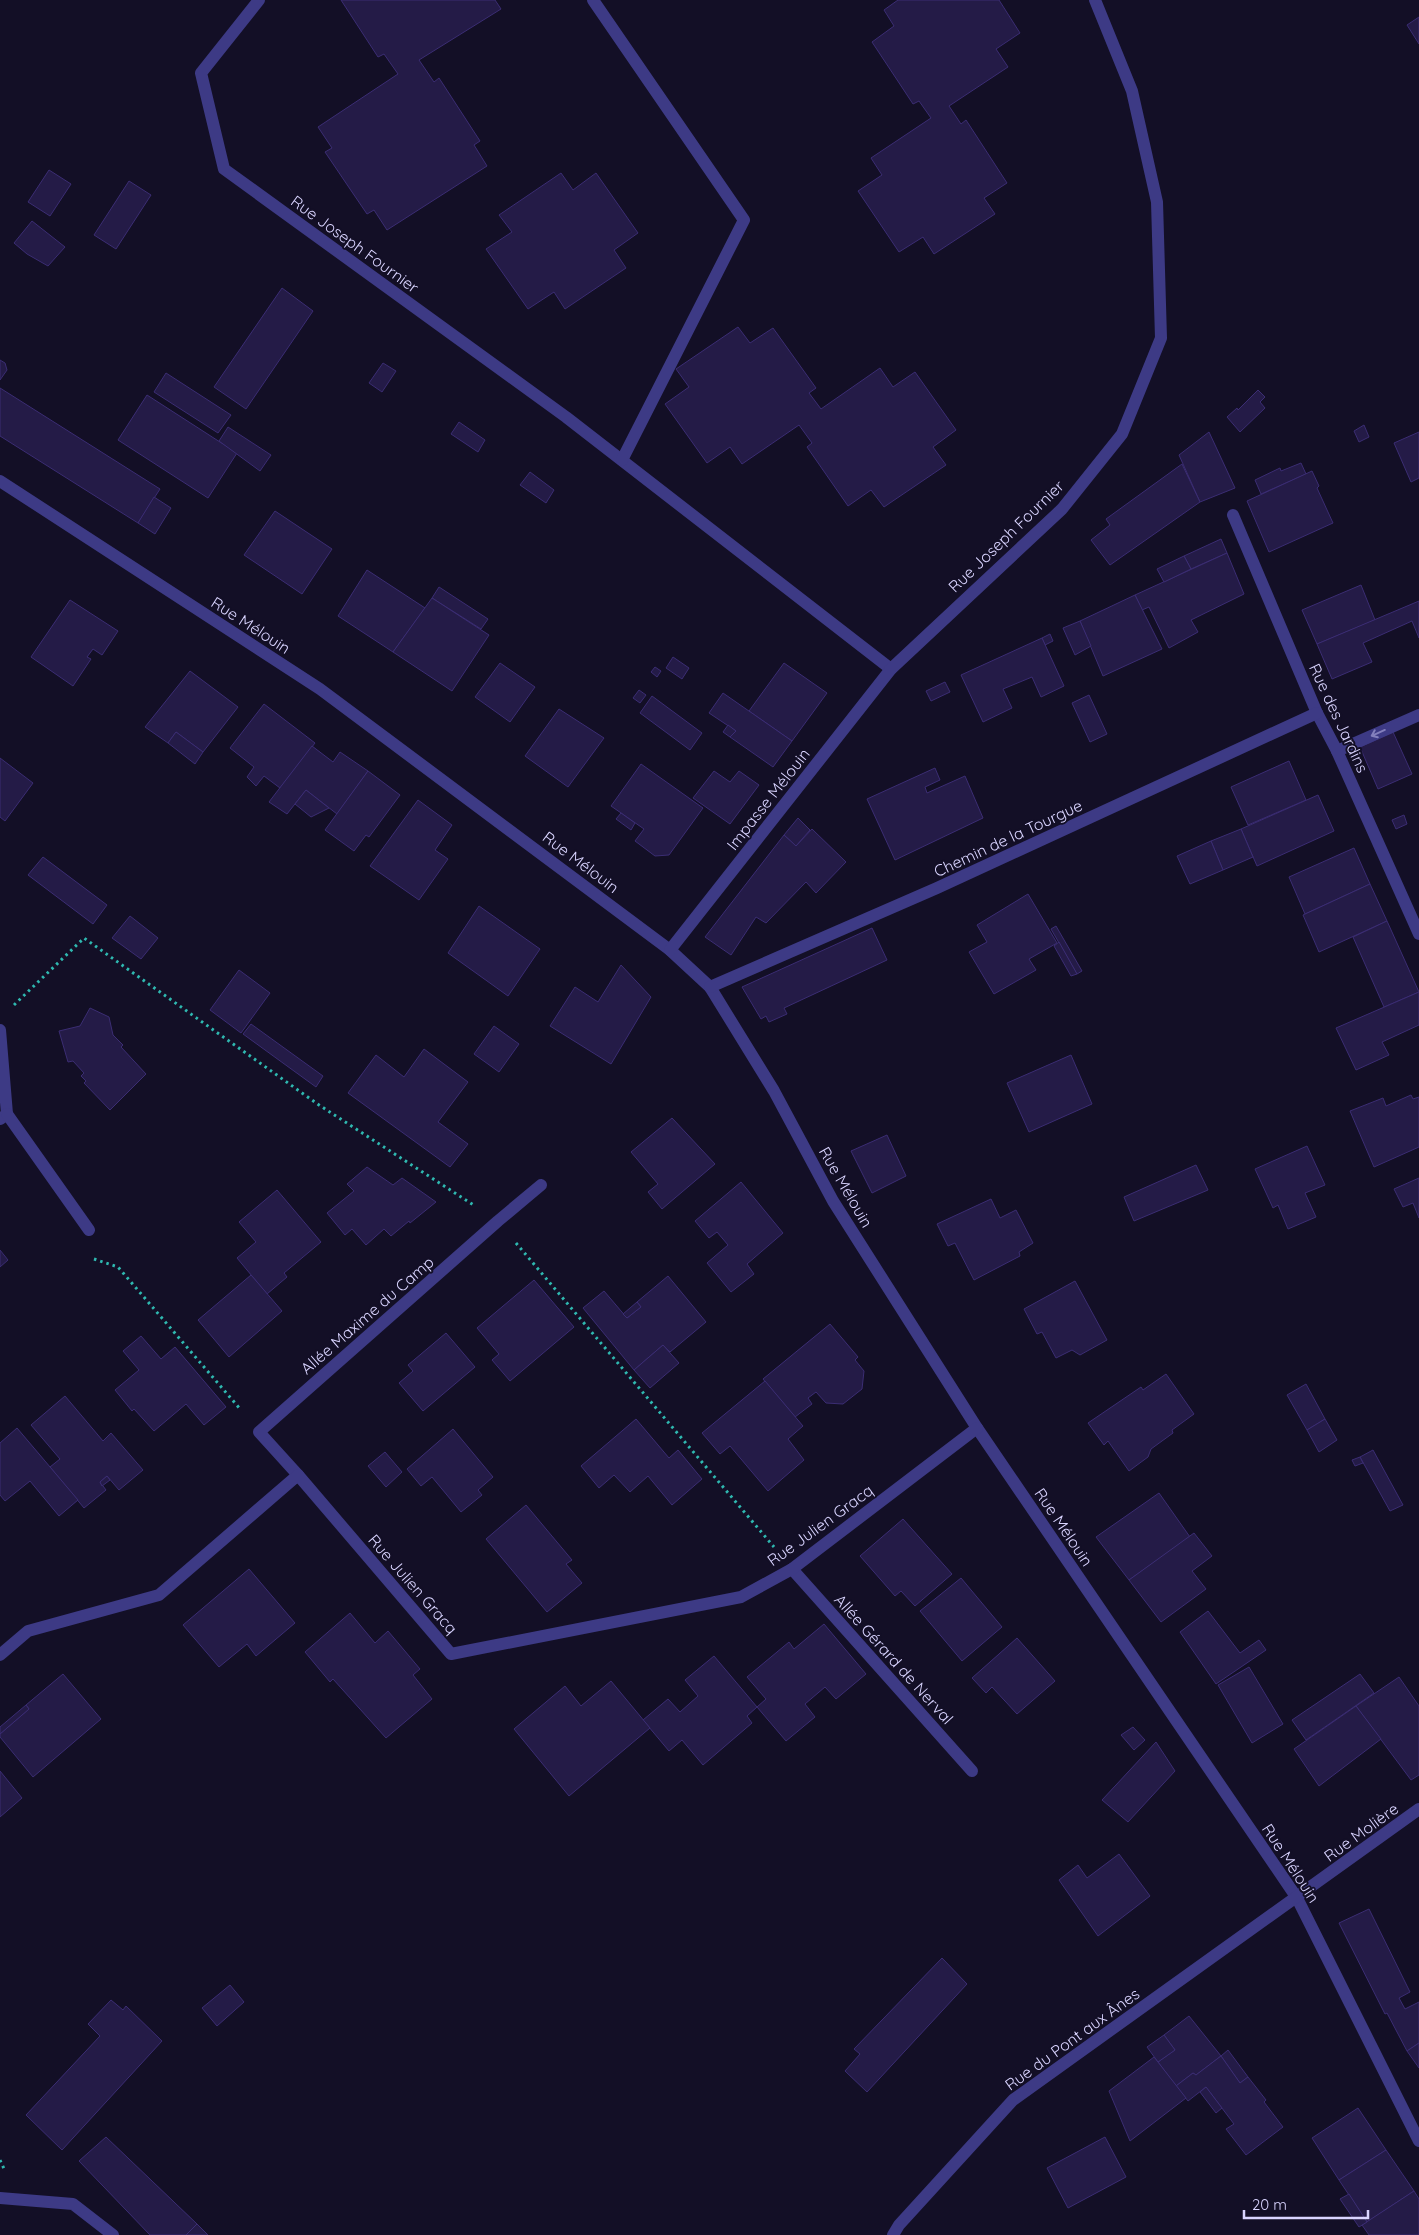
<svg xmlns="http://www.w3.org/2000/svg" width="1419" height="2235" font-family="Quicksand,sans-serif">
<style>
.building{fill:#241b47;stroke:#3b2d73}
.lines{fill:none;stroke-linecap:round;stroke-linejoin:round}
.path{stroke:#2fb8b0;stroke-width:3;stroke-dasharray:2.5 4;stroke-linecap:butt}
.lane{stroke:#3d3a85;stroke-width:12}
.street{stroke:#3d3a85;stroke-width:12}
.oneway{stroke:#837fbc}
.labels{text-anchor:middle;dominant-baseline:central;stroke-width:4;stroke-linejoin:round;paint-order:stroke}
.street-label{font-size:16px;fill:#d9d4ff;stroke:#130f26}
</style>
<rect width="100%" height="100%" fill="#130f26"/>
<g class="building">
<polygon points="341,0 495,0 501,9 419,60 434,82 439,78 480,141 474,145 487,166 387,230 374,210 367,214 350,189 325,152 332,148 318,127 398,74 384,54 378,57"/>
<polygon points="898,0 999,0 1020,33 996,49 1008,67 949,106 961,124 966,120 1007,183 984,198 995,214 934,254 923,237 899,252 858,191 882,175 871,158 931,118 919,101 913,104 872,42 894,26 884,10"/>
<polygon points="1419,17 1419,44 1407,25"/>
<polygon points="49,170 71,184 50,216 28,202"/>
<polygon points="561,173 573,190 596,173 638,233 614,250 626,268 565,309 554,292 528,309 486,249 512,232 499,215"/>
<polygon points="129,181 151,195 116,249 94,235"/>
<polygon points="32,221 65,247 48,266 27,254 14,243"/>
<polygon points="282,288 313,311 246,409 214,387"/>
<polygon points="738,327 750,343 773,328 816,388 809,393 821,409 880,368 893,387 915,372 956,430 933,447 946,465 884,507 871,490 848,506 807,447 812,443 799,425 742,464 730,447 707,463 665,404 689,387 676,369"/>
<polygon points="0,360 5,363 7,370 0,380"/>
<polygon points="383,363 396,371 382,392 369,383"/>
<polygon points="166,373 231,415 218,433 154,392"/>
<polygon points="0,388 160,489 138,523 0,436"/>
<polygon points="1258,390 1265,397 1260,402 1265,408 1240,432 1227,417 1237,408 1238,410"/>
<polygon points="147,395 237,453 208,498 118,440"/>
<polygon points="459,422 485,440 478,452 451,434"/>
<polygon points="1364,425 1369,437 1359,442 1354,431"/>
<polygon points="228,427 271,455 260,471 219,441"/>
<polygon points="1209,432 1235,488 1200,502 1179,455"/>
<polygon points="1419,432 1419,478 1411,482 1394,443"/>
<polygon points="1301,463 1306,474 1261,494 1255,480 1280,468 1281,471"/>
<polygon points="1182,464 1200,502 1110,565 1091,540 1110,525 1106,519"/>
<polygon points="1312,471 1319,486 1317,488 1333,523 1269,552 1247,501"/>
<polygon points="530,472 554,490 546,503 520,485"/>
<polygon points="154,497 171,508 155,534 138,523"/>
<polygon points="275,511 332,549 302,594 244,555"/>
<polygon points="1221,539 1227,553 1191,569 1184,556"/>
<polygon points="1227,553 1244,594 1191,620 1198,632 1169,648 1149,607 1142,610 1135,595"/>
<polygon points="1184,556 1191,569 1164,582 1157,569"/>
<polygon points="367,570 425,608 393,652 338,616"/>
<polygon points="1361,585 1375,620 1317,644 1302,610"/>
<polygon points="439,587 488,619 481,629 432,598"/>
<polygon points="1135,595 1162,649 1103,676 1080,621"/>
<polygon points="432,598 489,635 452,691 393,652"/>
<polygon points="70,600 118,631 102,655 93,649 87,657 91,659 73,686 31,657"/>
<polygon points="1419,601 1419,638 1412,621 1363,643 1372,662 1332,679 1317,644"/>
<polygon points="1080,621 1091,646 1075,655 1063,628"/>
<polygon points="1050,634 1053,641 1045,645 1042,638"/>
<polygon points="1042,638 1064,686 1041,697 1032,677 1003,689 1012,708 983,722 961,675"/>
<polygon points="673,657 689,668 682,679 666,668"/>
<polygon points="500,663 535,687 510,722 475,697"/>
<polygon points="784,663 827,693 792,741 749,711"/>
<polygon points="655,667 661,671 657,677 651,672"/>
<polygon points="190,671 238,707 203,752 176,732 168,743 145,727"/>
<polygon points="945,682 950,692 931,701 926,691"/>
<polygon points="639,690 646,695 640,703 633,698"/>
<polygon points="723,693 792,741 773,767 730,737 736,731 709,713"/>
<polygon points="1089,695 1107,734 1090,742 1072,703"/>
<polygon points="652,696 702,733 690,750 640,713"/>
<polygon points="264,704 315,743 280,788 264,776 256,786 247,777 254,767 230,748"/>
<polygon points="559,709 604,738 568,787 525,756"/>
<polygon points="728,725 736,731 730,737 723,732"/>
<polygon points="176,732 203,752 195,764 168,743"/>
<polygon points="1393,732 1412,774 1378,789 1360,747"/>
<polygon points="312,746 333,762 340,752 368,771 337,814 306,790 287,814 269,802"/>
<polygon points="0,758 33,783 5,821 0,817"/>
<polygon points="1289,761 1306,800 1248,825 1231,787"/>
<polygon points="641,764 703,808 669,855 655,856 635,841 644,829 611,806"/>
<polygon points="935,768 940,780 925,787 927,793 965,776 983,818 895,860 867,799"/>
<polygon points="368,771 400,795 369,837 366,835 354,851 325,830"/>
<polygon points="714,771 730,782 739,771 759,785 730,824 693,798"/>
<polygon points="306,790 329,808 311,817 295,804"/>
<polygon points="1318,795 1334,831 1257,866 1241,829"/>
<polygon points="418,800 452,825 435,850 448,859 419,900 370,866"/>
<polygon points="621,813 635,823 631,830 616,819"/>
<polygon points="1404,815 1407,824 1396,829 1392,820"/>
<polygon points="798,818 810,830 796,846 784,835"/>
<polygon points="812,829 846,862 816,893 806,882 766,923 756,917 731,955 705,937 784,835 796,846"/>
<polygon points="1241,829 1253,857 1223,870 1211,841"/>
<polygon points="1211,841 1223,870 1190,884 1177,856"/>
<polygon points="1354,848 1370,884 1305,914 1289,877"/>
<polygon points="43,857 107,905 93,924 28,875"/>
<polygon points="1370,884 1387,921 1319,952 1303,915"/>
<polygon points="1028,894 1057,943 1029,959 1036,970 994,994 969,952 987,942 977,925"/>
<polygon points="479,906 540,949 508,996 448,953"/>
<polygon points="130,916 158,938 141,959 112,938"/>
<polygon points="1387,921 1419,992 1384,1007 1353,937"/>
<polygon points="1056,926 1082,971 1077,974 1051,929"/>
<polygon points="872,928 887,960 784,1008 787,1014 769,1022 766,1016 761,1019 742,987"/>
<polygon points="1059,942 1077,974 1071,976 1054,946"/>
<polygon points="621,965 651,997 611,1064 550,1026 575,987 598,1002"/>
<polygon points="239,970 270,993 241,1033 210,1010"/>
<polygon points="1419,992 1419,1025 1382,1042 1389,1055 1356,1070 1336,1028"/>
<polygon points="90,1008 109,1017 113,1035 123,1045 121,1047 146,1074 110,1110 84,1083 86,1081 81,1076 84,1073 73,1061 68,1062 59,1031 80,1026"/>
<polygon points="251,1024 323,1076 316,1087 243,1034"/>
<polygon points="494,1026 519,1044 499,1072 474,1054"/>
<polygon points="424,1049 468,1082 438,1122 468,1144 450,1167 348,1093 376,1055 404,1077"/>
<polygon points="1071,1055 1092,1104 1029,1132 1007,1083"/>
<polygon points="1411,1095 1413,1099 1419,1097 1419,1147 1374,1167 1350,1111 1383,1098 1386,1106"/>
<polygon points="672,1118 715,1164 662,1209 648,1192 658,1184 631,1152"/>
<polygon points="887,1135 906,1176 872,1193 851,1151"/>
<polygon points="1307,1146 1325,1185 1305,1193 1316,1217 1288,1229 1278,1205 1273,1208 1255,1169"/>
<polygon points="1196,1165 1208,1190 1134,1221 1124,1197"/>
<polygon points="367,1167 393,1185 402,1178 436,1202 410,1223 409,1221 391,1236 384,1229 366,1245 352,1229 345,1235 327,1213 354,1191 347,1184"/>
<polygon points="1419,1178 1419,1218 1413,1203 1403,1207 1394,1189"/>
<polygon points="741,1182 783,1233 747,1264 754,1274 731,1292 707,1263 728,1245 717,1232 709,1238 695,1221"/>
<polygon points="277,1190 321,1242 284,1273 287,1277 267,1294 237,1258 256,1242 239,1222"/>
<polygon points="991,1199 1000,1218 1016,1210 1033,1243 1019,1252 1020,1256 974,1280 955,1243 948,1246 937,1224"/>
<polygon points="0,1250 8,1260 0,1267"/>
<polygon points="251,1275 282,1311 229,1357 198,1320"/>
<polygon points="668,1276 706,1322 670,1352 663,1345 634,1370 583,1308 604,1291 627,1318 641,1307 637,1302"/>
<polygon points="534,1280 574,1327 510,1381 492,1360 499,1354 477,1328"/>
<polygon points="1075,1281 1107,1340 1080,1355 1072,1350 1056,1358 1042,1332 1037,1334 1024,1309"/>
<polygon points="637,1302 641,1307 627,1318 623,1314"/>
<polygon points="830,1324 858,1357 855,1360 864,1371 862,1389 843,1404 826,1403 816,1392 808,1398 812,1404 795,1417 763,1379"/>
<polygon points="446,1333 475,1367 423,1411 399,1383 413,1371 408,1365"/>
<polygon points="141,1336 161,1359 175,1347 226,1407 204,1425 186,1404 154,1431 134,1409 132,1411 115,1390 139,1370 123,1351"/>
<polygon points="663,1345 679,1363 650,1388 634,1370"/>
<polygon points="1166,1374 1194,1414 1172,1430 1173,1433 1151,1449 1148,1457 1129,1471 1108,1441 1104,1445 1088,1423 1141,1387 1143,1390"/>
<polygon points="765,1381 803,1426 788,1439 804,1460 768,1491 730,1446 720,1454 702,1433"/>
<polygon points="1306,1384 1325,1419 1307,1430 1287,1395"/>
<polygon points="65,1396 103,1441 111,1433 143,1470 119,1490 107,1476 100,1482 106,1490 84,1508 50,1467 60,1459 31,1425"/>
<polygon points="636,1419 669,1458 678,1450 702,1479 672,1505 648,1476 630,1492 614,1475 599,1488 581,1466"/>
<polygon points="1325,1419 1337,1440 1319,1452 1307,1430"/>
<polygon points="17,1428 78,1500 59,1516 30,1481 5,1501 0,1495 0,1443"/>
<polygon points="453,1429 493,1477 478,1490 482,1495 461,1512 432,1477 421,1486 407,1469"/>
<polygon points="1373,1450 1403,1505 1390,1511 1360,1457"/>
<polygon points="385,1452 402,1472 386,1487 368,1466"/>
<polygon points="1360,1457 1363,1463 1355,1466 1352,1460"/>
<polygon points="107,1476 110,1480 102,1486 100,1482"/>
<polygon points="1159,1493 1190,1537 1129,1580 1096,1537"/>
<polygon points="526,1505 572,1560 566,1564 582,1583 547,1612 486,1539"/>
<polygon points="903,1519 952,1574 915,1606 901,1591 895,1596 860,1556"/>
<polygon points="1194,1533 1212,1556 1192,1571 1206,1589 1161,1622 1129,1580"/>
<polygon points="249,1569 295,1623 256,1656 247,1644 219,1667 183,1625"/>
<polygon points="961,1578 1002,1627 962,1661 920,1611"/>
<polygon points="1208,1611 1240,1653 1259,1640 1266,1650 1216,1684 1180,1632"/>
<polygon points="350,1613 375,1643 388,1631 420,1669 413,1675 432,1699 386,1738 333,1679 330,1682 305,1652"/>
<polygon points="824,1624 866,1674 836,1699 825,1687 805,1704 815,1717 786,1741 757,1707 766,1699 747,1677 789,1642 794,1649"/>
<polygon points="1017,1638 1055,1681 1017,1714 992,1687 986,1693 972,1678"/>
<polygon points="714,1656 757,1707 747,1716 752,1723 703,1765 682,1740 669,1751 643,1720 668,1699 680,1712 698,1696 685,1680"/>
<polygon points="1249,1667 1283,1724 1252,1743 1218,1685"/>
<polygon points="63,1674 101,1719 33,1777 0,1737 0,1734 29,1709 26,1705"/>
<polygon points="1360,1674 1374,1693 1306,1740 1292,1720"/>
<polygon points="1399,1677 1419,1706 1419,1775 1411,1780 1356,1706"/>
<polygon points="611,1681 650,1728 569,1796 514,1729 565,1686 581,1706"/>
<polygon points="26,1705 29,1709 0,1734 0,1727"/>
<polygon points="1356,1706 1381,1739 1319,1786 1294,1749"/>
<polygon points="1133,1727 1145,1740 1134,1750 1121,1735"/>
<polygon points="1156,1742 1175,1771 1128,1822 1102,1800"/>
<polygon points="0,1771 22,1798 0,1817"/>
<polygon points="1119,1854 1150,1896 1098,1936 1059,1880 1078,1865 1087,1878"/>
<polygon points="1369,1909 1410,1992 1399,1998 1405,2009 1419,2002 1419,2043 1407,2051 1387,2013 1385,2014 1339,1923"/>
<polygon points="942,1958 967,1984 867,2092 845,2071 860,2054 854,2049"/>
<polygon points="230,1985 244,2002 217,2026 202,2008"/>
<polygon points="111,2000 123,2010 126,2006 162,2041 62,2150 26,2115 100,2036 88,2024"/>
<polygon points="1189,2016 1221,2056 1196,2075 1193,2073 1176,2086 1158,2062 1175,2050 1164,2035"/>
<polygon points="1164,2035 1175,2050 1158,2062 1147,2047"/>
<polygon points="1419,2043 1419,2068 1407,2051"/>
<polygon points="1228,2050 1248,2077 1240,2083 1221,2056"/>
<polygon points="1221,2056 1240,2083 1248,2077 1266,2100 1264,2102 1283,2127 1246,2155 1226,2129 1234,2124 1206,2087 1188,2101 1176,2086 1193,2073 1196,2075"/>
<polygon points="1154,2057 1186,2098 1130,2141 1109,2091"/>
<polygon points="1206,2087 1222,2108 1216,2113 1200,2092"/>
<polygon points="1358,2108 1386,2150 1339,2180 1312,2138"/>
<polygon points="106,2137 197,2224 186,2235 150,2235 79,2161"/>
<polygon points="1105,2137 1126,2177 1068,2208 1047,2168"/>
<polygon points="1386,2150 1414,2191 1367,2222 1339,2180"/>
<polygon points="1414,2191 1419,2199 1419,2235 1369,2235 1362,2225"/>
<polygon points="1349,2194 1367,2222 1359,2227 1340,2199"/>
<polygon points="197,2224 208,2235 186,2235"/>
</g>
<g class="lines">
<g class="path">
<polyline points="14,1005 84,938 319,1105 475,1206"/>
<polyline points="516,1243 774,1547"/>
<polyline points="94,1259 118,1267 241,1410"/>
<polyline points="0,2160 5,2171"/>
</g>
<polyline class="lane" points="1337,751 1419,715"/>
<g class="street">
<polyline points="259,0 201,73 224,169 566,417 891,669"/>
<polyline points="593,0 744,220 622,460"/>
<polyline points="0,481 320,689 670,950 710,987 774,1091 833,1201 977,1428 1297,1898 1419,2141"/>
<polyline points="1233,515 1317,713 1337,751 1419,934"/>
<polyline points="670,950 891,669 1062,509 1122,434 1161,338 1157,202 1132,91 1095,0"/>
<polyline points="710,987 937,888 1317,713"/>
<polyline points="0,1030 7,1114 0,1119"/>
<polyline points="7,1114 89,1230"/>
<polyline points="298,1475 259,1432 498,1221 541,1185"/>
<polyline points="792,1569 972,1771"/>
<polyline points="0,1655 28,1631 159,1595 298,1475 451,1654 741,1597 792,1569 977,1428"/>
<polyline points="0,2198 73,2204 113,2235"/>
<polyline points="893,2235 899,2225 1013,2100 1419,1809"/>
</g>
</g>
<defs><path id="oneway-shaft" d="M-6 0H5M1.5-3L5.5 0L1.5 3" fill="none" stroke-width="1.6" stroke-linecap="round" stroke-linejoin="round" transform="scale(1.25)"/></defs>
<use class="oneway" href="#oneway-shaft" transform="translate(1378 733) rotate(156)"/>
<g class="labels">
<g class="street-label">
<text transform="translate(355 244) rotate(36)">Rue Joseph Fournier</text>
<text transform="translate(1006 536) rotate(-44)">Rue Joseph Fournier</text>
<text transform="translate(251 625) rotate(33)">Rue Mélouin</text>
<text transform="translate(1339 718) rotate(65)">Rue des Jardins</text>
<text transform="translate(768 799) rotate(-52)">Impasse Mélouin</text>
<text transform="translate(1008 838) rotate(-25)">Chemin de la Tourgue</text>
<text transform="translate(581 862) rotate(37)">Rue Mélouin</text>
<text transform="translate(846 1187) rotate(60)">Rue Mélouin</text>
<text transform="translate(367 1315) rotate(-41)">Allée Maxime du Camp</text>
<text transform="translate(820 1525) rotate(-36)">Rue Julien Gracq</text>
<text transform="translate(1064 1527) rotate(56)">Rue Mélouin</text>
<text transform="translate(413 1584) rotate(49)">Rue Julien Gracq</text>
<text transform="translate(894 1659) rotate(48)">Allée Gérard de Nerval</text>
<text transform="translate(1361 1832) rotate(-36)">Rue Molière</text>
<text transform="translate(1291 1863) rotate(57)">Rue Mélouin</text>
<text transform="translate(1072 2039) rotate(-36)">Rue du Pont aux Ânes</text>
</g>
</g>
<path d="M1244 2210v8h124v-8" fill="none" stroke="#d9d4ff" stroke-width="2.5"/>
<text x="1252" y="2210" font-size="15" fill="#d9d4ff" stroke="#130f26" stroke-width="4" paint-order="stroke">20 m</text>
</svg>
